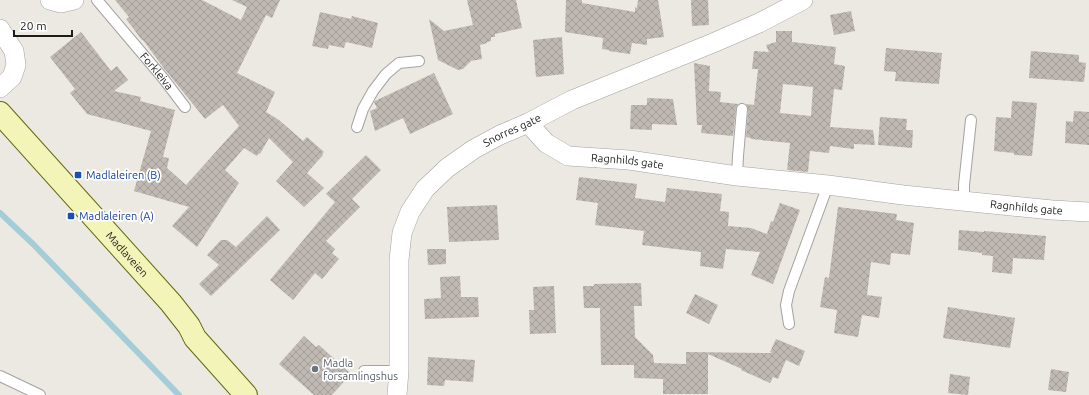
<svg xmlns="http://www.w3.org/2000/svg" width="1089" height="395" font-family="Ubuntu,sans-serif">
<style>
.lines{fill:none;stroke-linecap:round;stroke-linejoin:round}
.stream{stroke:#a5cdd8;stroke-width:6}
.building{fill:url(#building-cross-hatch);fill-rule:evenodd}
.service-casing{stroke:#a3a3a3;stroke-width:12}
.minor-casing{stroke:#a3a3a3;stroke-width:20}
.secondary-casing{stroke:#61690c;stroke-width:24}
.service{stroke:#fff;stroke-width:10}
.minor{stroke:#fff;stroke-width:19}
.secondary{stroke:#f3f4b8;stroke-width:22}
.transit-dot{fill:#1a4fb4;stroke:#fff;stroke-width:1.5}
.worship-dot{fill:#6b7280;stroke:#fff;stroke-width:1.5}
.labels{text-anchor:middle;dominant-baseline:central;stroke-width:3.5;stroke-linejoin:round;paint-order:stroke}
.street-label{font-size:11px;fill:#1c1c1c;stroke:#fff}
.transit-label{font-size:11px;fill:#164399;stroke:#fff;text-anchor:start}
.worship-label{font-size:11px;fill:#5b616d;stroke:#fff;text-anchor:start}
</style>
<defs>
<pattern id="building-cross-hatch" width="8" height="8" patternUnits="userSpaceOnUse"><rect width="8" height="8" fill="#c0b8b2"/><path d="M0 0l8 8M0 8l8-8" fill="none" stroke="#a49e98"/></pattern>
</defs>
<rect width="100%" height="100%" fill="#ece9e2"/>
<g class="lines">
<polyline class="stream" points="0,213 33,244 179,395"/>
</g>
<g class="building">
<polygon points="115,0 202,0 241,20 247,7 232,0 280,0 272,18 266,15 237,73 275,92 266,112 279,120 303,141 307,137 324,152 322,154 323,155 307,173 324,188 304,207 276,181 293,162 269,138 260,154 259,153 257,156 244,148 225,170 239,183 197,247 172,226 189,207 134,191 151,131 87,114 70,93 75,89 50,57 81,32 111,71 117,66 128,80 114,91 141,97 140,101 175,110 163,157 169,158 167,168 186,185 239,126 223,105 205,119 163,67 143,40 142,40 126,19 129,17"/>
<polygon points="467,0 516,0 522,28 495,34 495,37 491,37 491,41 487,42 487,43 480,45 482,59 471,61 463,69 458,70 438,60 429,19 444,31 473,25"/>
<polygon points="566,0 582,0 582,3 635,12 635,7 637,8 638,0 658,0 664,37 647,39 647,45 632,43 630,54 609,51 609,50 602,49 603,38 565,32"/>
<polygon points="691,0 708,0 709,25 692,26"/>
<polygon points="851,11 855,31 834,35 830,15"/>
<polygon points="320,12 351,19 352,16 378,23 372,48 346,42 344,48 329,45 328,49 312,46"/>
<path d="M776,31H792V42L836,47L834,64L845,66L842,90L834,89L830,127L873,130L875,145L854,144V149L830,146L829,153L810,151L808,172L787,170L790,143L751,139V138L746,137L748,110L746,104L754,105L758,69H752L754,51L769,52L766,45L776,42ZM783,84L813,87L811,116L780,113Z"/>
<polygon points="562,37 564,74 536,77 533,40"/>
<polygon points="886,48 942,53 939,84 895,81 896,72 884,71"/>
<polygon points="1031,51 1079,55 1079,62 1086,63 1084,82 1029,78"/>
<polygon points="694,63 710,66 709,91 721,92 720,102 738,104 736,108 733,136 701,133 702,125 697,125"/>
<polygon points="434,73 453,114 410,134 403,118 375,131 370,111 377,108 374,102 375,101"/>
<polygon points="647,98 673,99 677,125 652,124 652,130 630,129 631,105 647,105"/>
<polygon points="1012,101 1037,103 1032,156 1014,155 1014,153 994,151 996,117 1011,118"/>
<polygon points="1074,111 1089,112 1089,145 1065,143 1066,121 1073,122"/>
<polygon points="880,117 907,119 906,130 913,130 912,148 878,145"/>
<polygon points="366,155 381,170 352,199 360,207 326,241 335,249 332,253 339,259 322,279 315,273 293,300 270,280 335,202 326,194"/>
<polygon points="579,177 637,184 635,198 665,202 667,188 722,194 720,211 729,212 728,226 751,228 767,234 771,221 773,222 780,203 800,210 773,284 751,275 760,252 726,249 723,269 700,266 701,252 642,245 644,231 595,225 598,203 576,200"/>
<polygon points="497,205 499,240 449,242 447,207"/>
<polygon points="838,207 897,214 896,220 914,223 910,255 891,253 890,265 871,262 867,295 882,297 879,318 862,315 858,337 834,333 837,310 820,307 825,277 829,278"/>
<polygon points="267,216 280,230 211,296 199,284 219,265 207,255 221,240 227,240 236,247"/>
<polygon points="959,230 984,232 984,231 1046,236 1044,260 1013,258 1012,274 992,272 993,256 982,255 982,253 958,250"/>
<polygon points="427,249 446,249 446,264 428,265"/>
<polygon points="460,276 461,297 478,297 479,317 425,319 424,299 441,298 440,277"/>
<polygon points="641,283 642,306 634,306 635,337 653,355 654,363 686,364 686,352 772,353 770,352 776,339 805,351 799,366 786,360 778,379 773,377 770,383 741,370 742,369 708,354 708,394 663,394 663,379 634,378 634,365 601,365 600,308 584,308 583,286 594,286 594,284"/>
<polygon points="554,286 556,333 530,334 529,310 534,310 533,287"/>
<polygon points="695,294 718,305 709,324 686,313"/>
<polygon points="948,307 1015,318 1010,348 943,338"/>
<polygon points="304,336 316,347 319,345 351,374 332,395 314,395 279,364"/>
<polygon points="428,357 475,360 473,382 445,380 444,386 427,385"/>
<polygon points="1051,369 1069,372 1066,392 1048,390"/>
<polygon points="950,374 970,377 968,395 948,393"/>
</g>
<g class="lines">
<g class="service-casing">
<g id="service">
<path id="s1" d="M97,0L163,78L185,107"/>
<polyline points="357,127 363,109 373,91 386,74 399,63 419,61"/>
<polyline points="737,176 738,156 742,109"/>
<polyline points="964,200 964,185 971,120"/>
<polyline points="789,324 786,305 789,291 828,185"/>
<polyline points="364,371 399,371"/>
<polyline points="0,376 40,395"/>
</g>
</g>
<g class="minor-casing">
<g id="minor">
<polyline points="50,0 61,3 74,0"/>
<polyline points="0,29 14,51 16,65 12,77 0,88"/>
<path id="s2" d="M528,123L546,143L568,156L629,160L737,176L828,185L903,195L1052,210L1089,212"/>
<path id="s3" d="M397,395L399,371V260L402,233L410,212L425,189L447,168L474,149L500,135L528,123L572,100L713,43L759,23L803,0"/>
</g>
</g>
<g class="secondary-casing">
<g id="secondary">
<path id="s4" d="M0,113L171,303L189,326L195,338L246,395"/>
</g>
</g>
<use href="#service" class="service"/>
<use href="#minor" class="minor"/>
<use href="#secondary" class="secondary"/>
</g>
<g class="transit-dot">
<rect x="74" y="171" width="8" height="8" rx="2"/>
<rect x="67" y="212" width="8" height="8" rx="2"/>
</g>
<circle class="worship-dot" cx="315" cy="369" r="4"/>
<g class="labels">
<g class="street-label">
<text stroke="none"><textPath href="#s1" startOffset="93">Forkleiva</textPath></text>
<text stroke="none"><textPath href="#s3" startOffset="318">Snorres gate</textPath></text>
<text stroke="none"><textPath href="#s2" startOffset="112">Ragnhilds gate</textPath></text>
<text stroke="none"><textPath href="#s2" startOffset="514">Ragnhilds gate</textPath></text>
<text stroke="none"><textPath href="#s4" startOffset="190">Madlaveien</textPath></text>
</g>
<g class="transit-label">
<text x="86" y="175">Madlaleiren (B)</text>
<text x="79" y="216">Madlaleiren (A)</text>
</g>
<g class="worship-label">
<text x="323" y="363">Madla<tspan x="323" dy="13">forsamlingshus</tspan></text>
</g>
</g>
<path d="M14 30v6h58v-6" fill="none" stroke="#1c1c1c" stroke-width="2"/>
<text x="20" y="30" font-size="12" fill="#1c1c1c" stroke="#ffffff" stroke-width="3" paint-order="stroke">20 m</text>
</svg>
